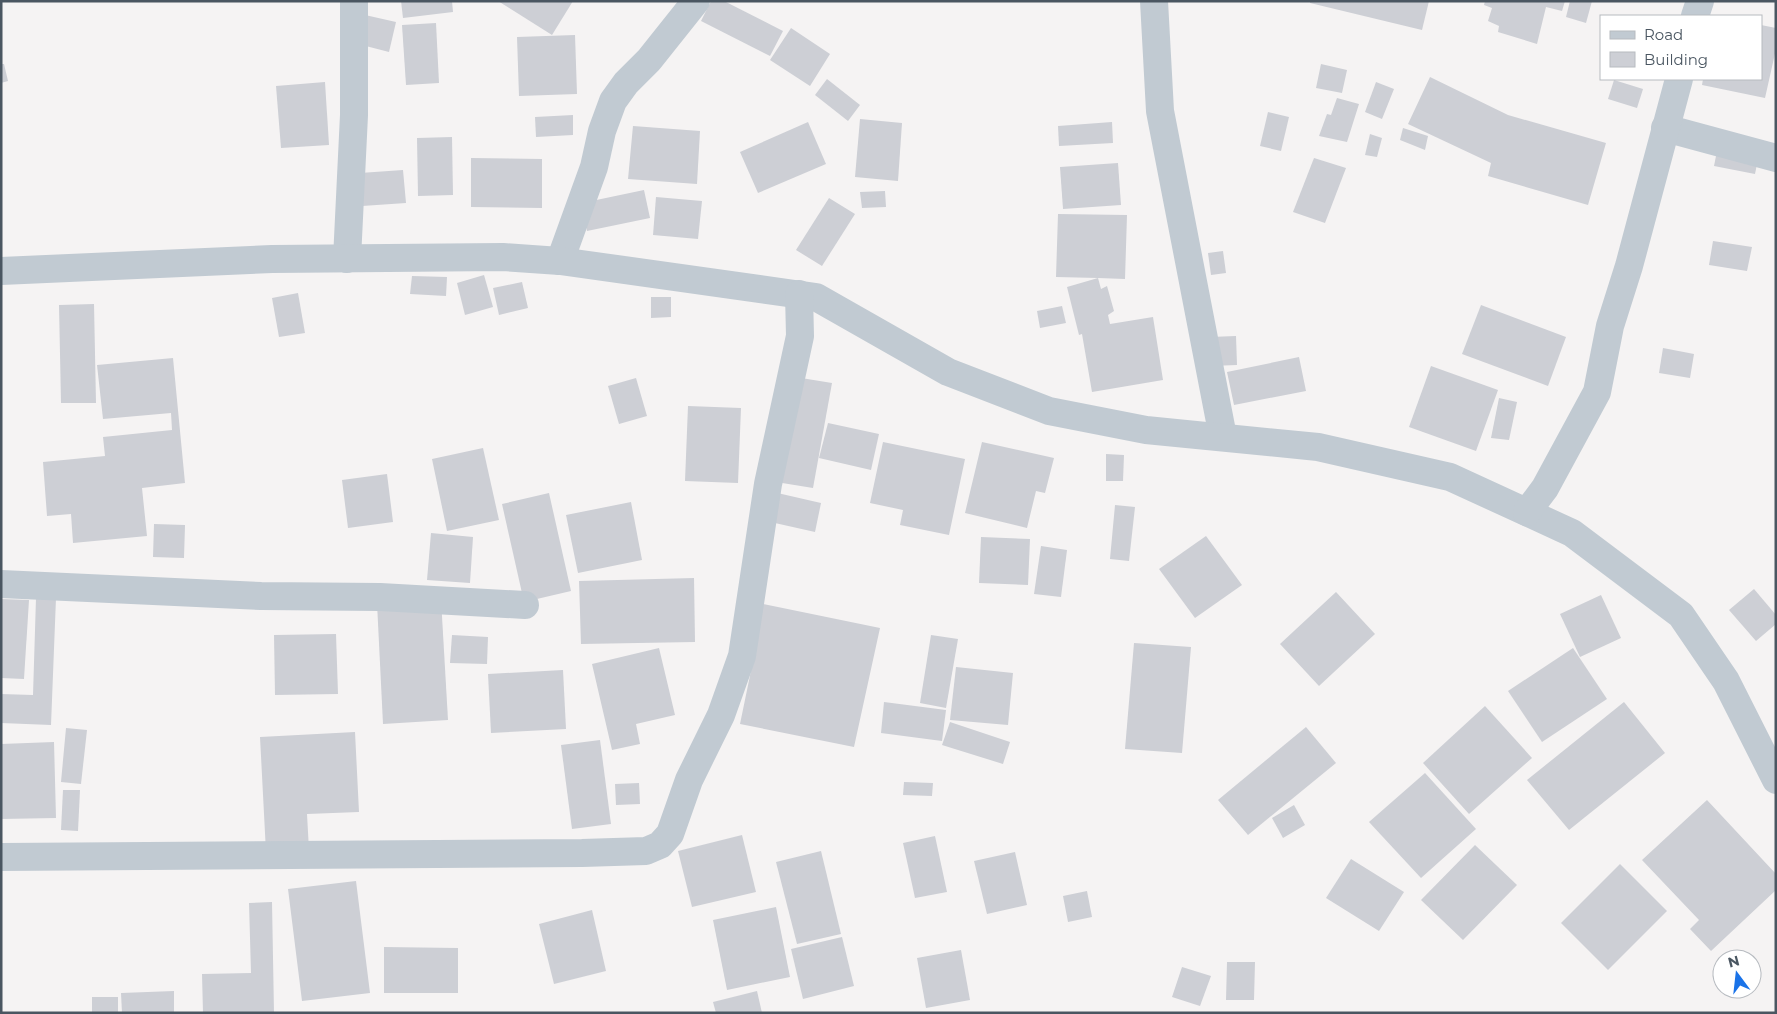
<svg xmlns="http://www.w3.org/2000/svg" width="1777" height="1014" font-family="Montserrat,sans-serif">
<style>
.building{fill:#cdcfd5}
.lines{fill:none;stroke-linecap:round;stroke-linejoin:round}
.minor{stroke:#c1cad2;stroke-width:28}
</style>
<rect width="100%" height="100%" fill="#f5f3f3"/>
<g class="building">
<polygon points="401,1 452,1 453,12 403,18"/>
<polygon points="498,1 573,1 552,35"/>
<polygon points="711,1 724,1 783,31 770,56 701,21"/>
<polygon points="1310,1 1429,1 1422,30 1310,3"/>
<polygon points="1485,1 1565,1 1562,11 1546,7 1537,44 1498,32 1499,26 1488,21 1492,8 1484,5"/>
<polygon points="1570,1 1592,1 1586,23 1566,17"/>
<polygon points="365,15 396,22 389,52 358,44"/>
<polygon points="436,23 439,83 406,85 402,25"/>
<polygon points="1761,25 1776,28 1776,49 1765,98 1702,85 1703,79 1761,79"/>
<polygon points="791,28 830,54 810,86 770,60"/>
<polygon points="575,35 577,94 519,96 517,37"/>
<polygon points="1,64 4,64 8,81 1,83"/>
<polygon points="1321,64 1347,70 1342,93 1316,88"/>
<polygon points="1430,77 1508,115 1606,143 1588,205 1488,176 1491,163 1408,124"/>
<polygon points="827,79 860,105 848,121 815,95"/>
<polygon points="1614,80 1643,89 1637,108 1608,99"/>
<polygon points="325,82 329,145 281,148 276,86"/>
<polygon points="1376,82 1394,89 1382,119 1365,112"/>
<polygon points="1337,98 1359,104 1347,142 1319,136 1327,114 1331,115"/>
<polygon points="1268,112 1289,117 1281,151 1260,146"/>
<polygon points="573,115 573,135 536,137 535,117"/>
<polygon points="860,119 902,123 898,181 855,177"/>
<polygon points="808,122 826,164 758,193 740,152"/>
<polygon points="1112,122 1113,143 1059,146 1058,126"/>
<polygon points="633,126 700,131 697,184 628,179"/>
<polygon points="1403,128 1428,136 1425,150 1400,140"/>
<polygon points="1370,134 1382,138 1377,157 1365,155"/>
<polygon points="452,137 453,195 418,196 417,138"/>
<polygon points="1718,146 1759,154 1755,174 1714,166"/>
<polygon points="471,158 542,159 542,208 471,207"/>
<polygon points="1314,158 1346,168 1325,223 1293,212"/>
<polygon points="1118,163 1121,205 1063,209 1060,167"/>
<polygon points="403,170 406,203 362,206 360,173"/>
<polygon points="644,190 650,218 587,231 582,203"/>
<polygon points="885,191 886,207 862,208 860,192"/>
<polygon points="656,197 702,201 698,239 653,235"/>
<polygon points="829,198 855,214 822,266 796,250"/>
<polygon points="1058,214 1127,215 1125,279 1098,278 1101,289 1107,286 1114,311 1108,315 1110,324 1153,317 1163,380 1092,392 1082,334 1079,335 1067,287 1098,278 1056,277"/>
<polygon points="1713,241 1752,247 1747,271 1709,265"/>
<polygon points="1223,251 1226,273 1211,275 1208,253"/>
<polygon points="484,275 493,307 465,315 457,283"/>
<polygon points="412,276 447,277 446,296 410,294"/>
<polygon points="522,282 528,308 499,315 493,288"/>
<polygon points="298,293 305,333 279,337 272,298"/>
<polygon points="651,297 671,297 671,317 651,318"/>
<polygon points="94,304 96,403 61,403 59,305"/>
<polygon points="1481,305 1566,337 1548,386 1462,354"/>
<polygon points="1062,306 1066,323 1040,328 1037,311"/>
<polygon points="1236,336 1237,365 1211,366 1210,337"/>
<polygon points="1663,348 1694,354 1690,378 1659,373"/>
<polygon points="1299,357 1306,391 1234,405 1227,372"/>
<polygon points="173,358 185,483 142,488 147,536 73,543 71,514 47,516 43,462 105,456 103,437 172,430 171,413 103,419 97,365"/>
<polygon points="1431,366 1498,390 1476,451 1409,427"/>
<polygon points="795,377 832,383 813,488 776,482"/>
<polygon points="636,378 647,416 619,424 608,386"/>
<polygon points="1499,398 1517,402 1509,440 1491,438"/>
<polygon points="688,406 741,408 738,483 685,481"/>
<polygon points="828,423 879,434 871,470 819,458"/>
<polygon points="883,442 965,459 949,535 900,525 903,510 870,503"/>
<polygon points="982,442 1054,458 1045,493 1036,491 1027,528 965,513"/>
<polygon points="483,448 499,520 447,531 432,459"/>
<polygon points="1106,454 1124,455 1123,481 1106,481"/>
<polygon points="387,474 393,522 348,528 342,480"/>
<polygon points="773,492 821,503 815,532 766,521"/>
<polygon points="549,493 571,591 524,602 502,504"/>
<polygon points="631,502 642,560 578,573 566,515"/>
<polygon points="1115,505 1135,507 1129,561 1110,559"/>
<polygon points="154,524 185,525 184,558 153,557"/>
<polygon points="431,533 473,537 470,583 427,580"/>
<polygon points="1206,536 1242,585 1195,618 1159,569"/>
<polygon points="981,537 1030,539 1028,585 979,583"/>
<polygon points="1041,546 1067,550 1061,597 1034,594"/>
<polygon points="694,578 695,642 581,644 579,581"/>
<polygon points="1754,589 1776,615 1776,624 1756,641 1729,610"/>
<polygon points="1336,592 1375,634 1319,686 1280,644"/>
<polygon points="1601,595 1621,638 1580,657 1560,614"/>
<polygon points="36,598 56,598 51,725 1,723 1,694 33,695"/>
<polygon points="1,599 29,600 24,679 1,678"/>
<polygon points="441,599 448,720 383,724 377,603"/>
<polygon points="753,602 880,628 854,747 740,724 760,627"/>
<polygon points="336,634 338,694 275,695 274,635"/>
<polygon points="452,635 488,637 487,664 450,663"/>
<polygon points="931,635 958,639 946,708 920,703"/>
<polygon points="1134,643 1191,647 1182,753 1125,749"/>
<polygon points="659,648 675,715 636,724 640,744 612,750 592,664"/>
<polygon points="1573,648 1607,699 1542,742 1508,691"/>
<polygon points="956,667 1013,673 1008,725 950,720"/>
<polygon points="563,670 566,729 491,733 488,674"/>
<polygon points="884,702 946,710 942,741 881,733"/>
<polygon points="1624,702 1665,753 1569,830 1527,780"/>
<polygon points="1485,706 1532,758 1469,814 1423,763"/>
<polygon points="950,722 1010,742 1003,764 942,745"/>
<polygon points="1306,727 1336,763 1248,835 1218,800"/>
<polygon points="66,728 87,730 81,784 61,782"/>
<polygon points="355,732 359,812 307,814 309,850 266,852 260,737"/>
<polygon points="600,740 611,824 572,829 561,745"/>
<polygon points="54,742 56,818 1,819 1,744"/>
<polygon points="1425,773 1476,829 1421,878 1369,822"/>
<polygon points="904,782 933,783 932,796 903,795"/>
<polygon points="639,783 640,804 616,805 615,784"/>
<polygon points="63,790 80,790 78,831 61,830"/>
<polygon points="1707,800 1776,874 1776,890 1711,951 1690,929 1699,920 1642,860"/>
<polygon points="1294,805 1305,825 1283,838 1272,818"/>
<polygon points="742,835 756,892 692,907 678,851"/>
<polygon points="935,836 947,892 915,898 903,843"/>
<polygon points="1475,845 1517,885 1463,940 1421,900"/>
<polygon points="821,851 841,934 797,944 776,862"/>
<polygon points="1015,852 1027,905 987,914 974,861"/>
<polygon points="1351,859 1404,892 1379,931 1326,898"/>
<polygon points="1620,864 1667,911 1608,970 1561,923"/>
<polygon points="356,881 370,993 302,1001 288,889"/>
<polygon points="1087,891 1092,917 1068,922 1063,896"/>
<polygon points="272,902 274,1013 203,1013 202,974 251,973 249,903"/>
<polygon points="776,907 790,977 727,990 713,920"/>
<polygon points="592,910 606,971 554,984 539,924"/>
<polygon points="842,937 854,986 803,999 791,949"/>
<polygon points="384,947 458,948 458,993 384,993"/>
<polygon points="961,950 970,1000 926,1008 917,958"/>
<polygon points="1227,962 1255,962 1254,1000 1226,1000"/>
<polygon points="1182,967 1211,976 1200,1006 1172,997"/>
<polygon points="174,991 174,1013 122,1013 121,993"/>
<polygon points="757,991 762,1013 716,1013 713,1002"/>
<rect x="92" y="997" width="26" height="16"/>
</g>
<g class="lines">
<g class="minor">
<polyline points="1154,1 1160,111 1223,437"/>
<polyline points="1695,16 1700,1"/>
<polyline points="1665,128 1776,158"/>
<polyline points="347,259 354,115 354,1"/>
<polyline points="560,261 594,167 602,131 613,101 626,83 649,60 696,1"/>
<polyline points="1,271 272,259 503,257 560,261 816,297 948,372 1049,411 1146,430 1318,447 1450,477 1572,533 1681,615 1726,681 1776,780"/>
<polyline points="1527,512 1545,488 1597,392 1610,326 1629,266 1679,79"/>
<polyline points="1,584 261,596 380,597 525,605"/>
<polyline points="1,857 582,853 646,851 660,845 670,834 689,780 721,715 742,656 768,484 800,336 799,294"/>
</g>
</g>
<rect width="1777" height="1014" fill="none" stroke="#4a5661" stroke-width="5"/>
<rect x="1600" y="15" width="162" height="65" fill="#ffffff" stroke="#b7bbc0"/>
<rect x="1610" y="31" width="25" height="8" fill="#c1cad2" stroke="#b7bbc0"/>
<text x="1644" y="40" font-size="15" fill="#4a5661">Road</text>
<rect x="1610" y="52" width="25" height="15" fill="#cdcfd5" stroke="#b7bbc0"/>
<text x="1644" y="65" font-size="15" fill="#4a5661">Building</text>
<g transform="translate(1737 974) rotate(345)"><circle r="24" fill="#ffffff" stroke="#b7bbc0"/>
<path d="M0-4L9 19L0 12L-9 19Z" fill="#1a73e8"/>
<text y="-8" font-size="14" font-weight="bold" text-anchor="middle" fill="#4a5661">N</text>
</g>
</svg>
